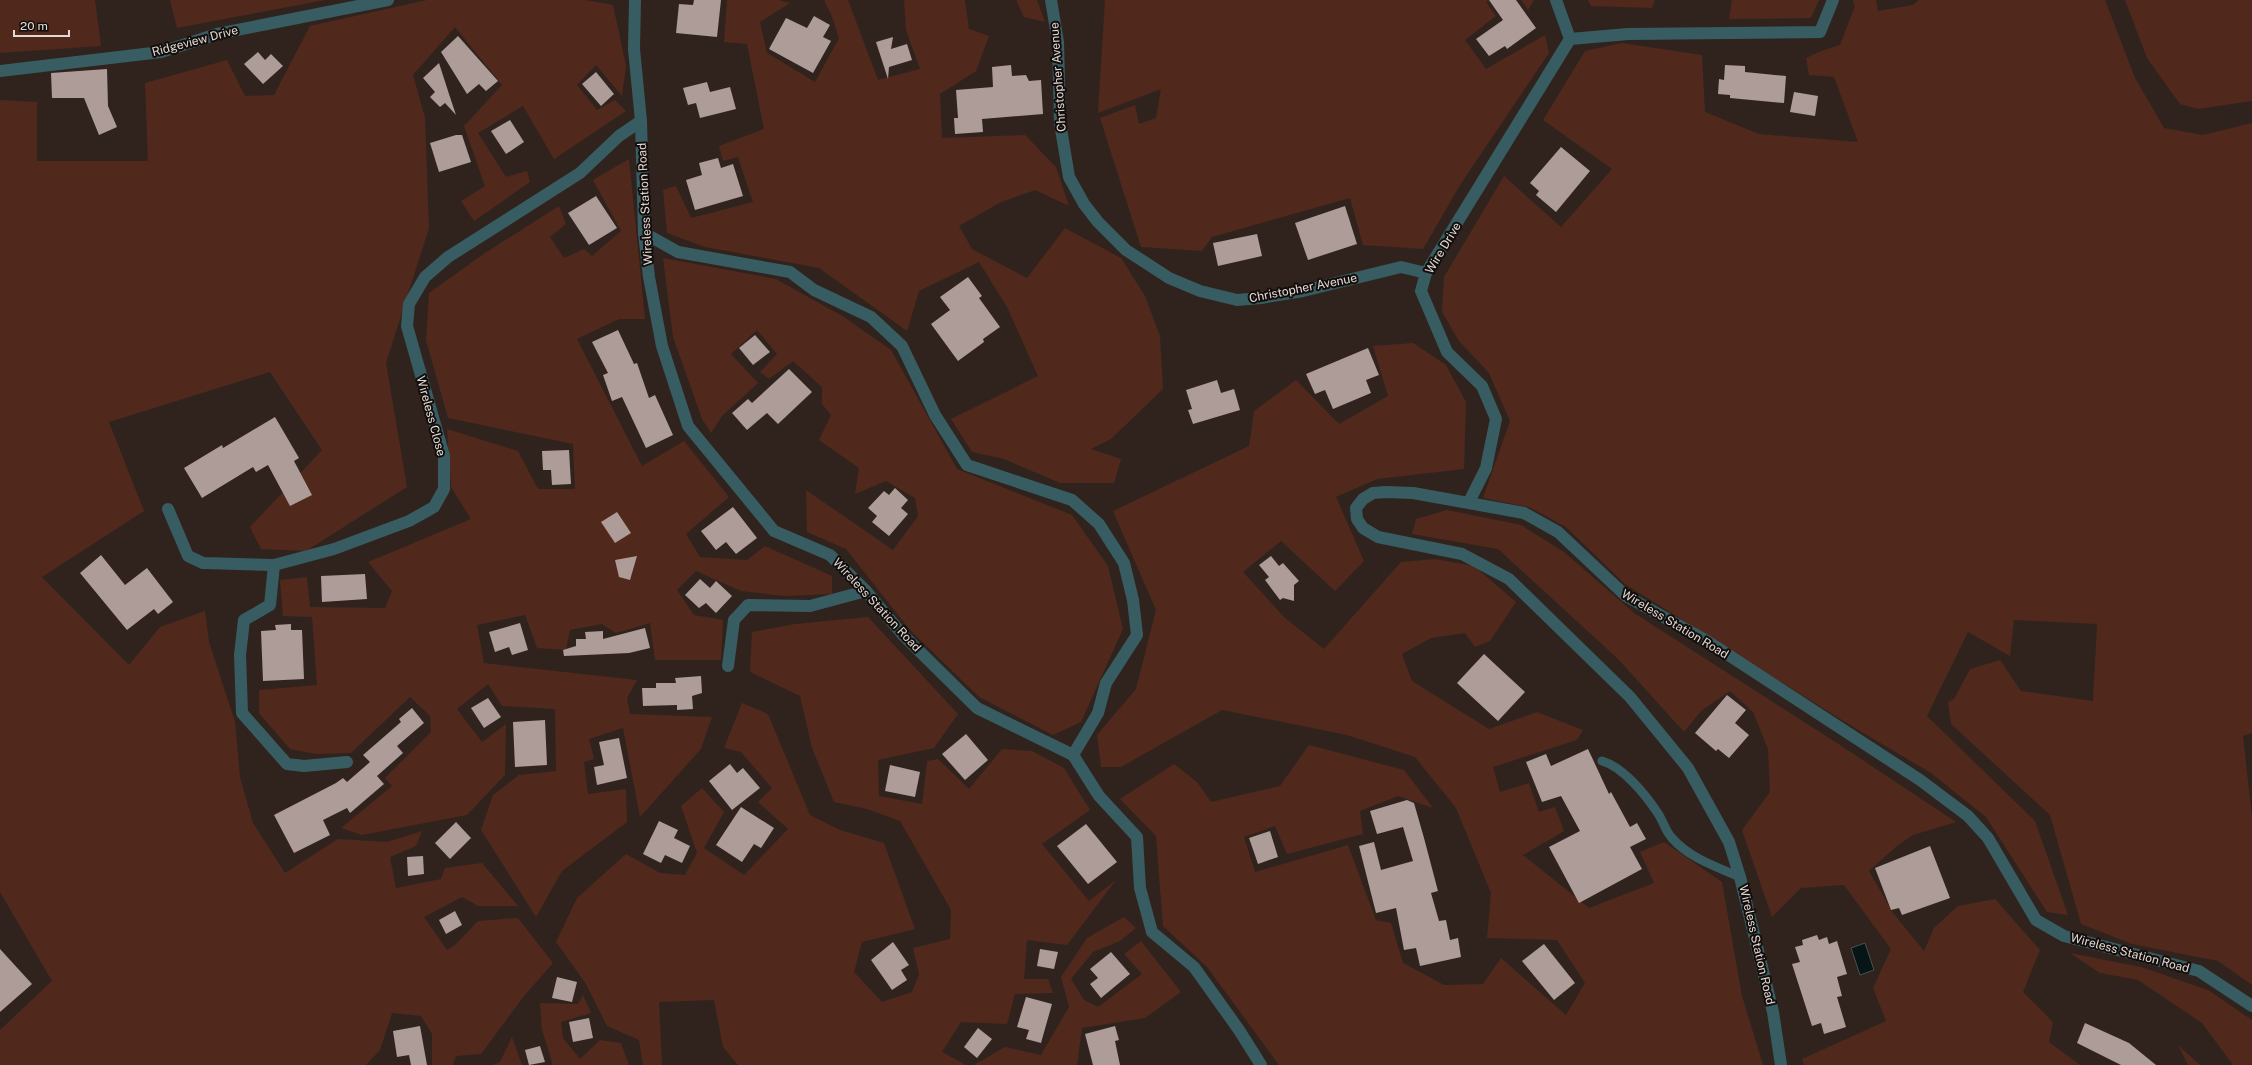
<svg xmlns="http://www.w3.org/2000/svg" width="2252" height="1065" font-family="'Public Sans',sans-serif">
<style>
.green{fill:#50291c}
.water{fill:#071517;stroke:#495050}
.building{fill:#ad9c97}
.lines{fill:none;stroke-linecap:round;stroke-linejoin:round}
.lane{stroke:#375d62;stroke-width:9}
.street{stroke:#375d62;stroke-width:12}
.labels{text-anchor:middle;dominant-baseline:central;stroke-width:4;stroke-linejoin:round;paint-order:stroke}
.street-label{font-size:12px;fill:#e2d9d5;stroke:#130e0c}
</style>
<rect width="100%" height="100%" fill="#30231e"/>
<g class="green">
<polygon points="0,0 95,0 101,46 0,53"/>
<polygon points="170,0 325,0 177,28"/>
<polygon points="427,0 585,0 613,5 626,66 622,96 596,65 577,85 597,110 615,100 626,111 554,159 523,106 478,133 506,177 527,171 530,182 474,221 461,201 485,186 464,126 502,85 455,27 413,75 425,118 429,228 386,363 407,487 306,551 261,549 250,527 322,450 270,372 109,422 144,511 42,577 129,665 160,627 205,611 209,642 235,722 240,777 253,823 285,873 338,839 387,842 422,831 416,846 390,857 396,888 441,879 445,868 482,863 518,906 478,906 462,897 424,917 447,950 455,945 478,921 518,918 553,963 524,996 481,1054 456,1056 453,1065 432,1065 432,1034 421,1016 392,1013 380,1050 366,1065 0,1065 0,1030 52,981 0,892 0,100 37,102 37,161 148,161 145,83 227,60 245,96 274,95 310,26"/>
<polygon points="727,0 778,0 790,3 760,22 767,53 815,82 839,38 831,14 824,1 826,0 848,0 878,80 920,69 906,30 904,0 965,0 969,29 989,36 976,71 940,94 942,138 1025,135 1056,167 1069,206 1035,190 999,203 959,226 972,249 1027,278 1065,228 1121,258 1145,296 1160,336 1163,389 1111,439 1091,449 1121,459 1114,483 1060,483 1004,459 972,452 951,419 1038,376 1007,307 979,262 919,291 907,331 819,268 705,247 667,233 663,190 676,186 691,218 753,202 738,157 723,161 719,146 764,129 747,44 724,42"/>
<polygon points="1016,0 1037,0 1045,22 1024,17"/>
<polygon points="1105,0 1488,0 1486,2 1496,16 1465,40 1486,69 1545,35 1549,53 1460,185 1423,249 1363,245 1350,198 1212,237 1202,251 1141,247 1100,118 1135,105 1139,124 1156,118 1161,89 1098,113"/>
<polygon points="1521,0 1534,0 1528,10"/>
<polygon points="1588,0 1655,0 1652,8 1591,6"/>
<polygon points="1732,0 1819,0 1811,18 1729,19"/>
<polygon points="1853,0 1876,0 1878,11 1913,5 1919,0 2105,0 2135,78 2164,128 2203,135 2252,123 2252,733 2243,736 2252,817 2252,985 2218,961 2132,944 2081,924 2050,815 1951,724 1948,702 1954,699 1970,669 2000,660 2021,691 2093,701 2097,624 2014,620 2010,656 1968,632 1927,716 2035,821 2068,915 2047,912 1986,817 1931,773 1845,722 1625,584 1566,527 1529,507 1483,498 1510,421 1489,373 1459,341 1442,312 1444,277 1504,176 1561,227 1612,169 1543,120 1585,51 1622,43 1702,55 1705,112 1759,134 1858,142 1834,77 1809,75 1806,58 1821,51 1840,45 1855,6"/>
<polygon points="2125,0 2252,0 2252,101 2198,109 2180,104 2147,58"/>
<polygon points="629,159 645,319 619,319 577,339 642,466 684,441 729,497 686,534 700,557 747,560 765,546 832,576 832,594 785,596 741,591 696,571 677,590 694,615 723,620 721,660 655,660 650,623 616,633 602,624 570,630 566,650 537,648 525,615 477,625 484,663 637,680 627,698 630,714 712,717 701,749 640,817 623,728 589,739 594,759 584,762 588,794 626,789 627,822 562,871 536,917 481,830 493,795 519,775 556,771 555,709 502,706 488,684 457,709 482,742 506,724 505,775 467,815 362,835 341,828 392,786 385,778 431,732 430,716 410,697 351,753 316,754 290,749 259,713 259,690 317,685 312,617 283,616 280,580 307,577 310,607 385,608 392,591 368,562 471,519 451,487 447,429 518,451 538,489 575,489 573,444 448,418 426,340 429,293 485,253 559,206 566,224 550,237 564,258 584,249 592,256 621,231 593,180"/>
<polygon points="663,258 776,279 844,317 891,350 957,469 1072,515 1108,566 1123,629 1081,722 1053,735 979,697 910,630 846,549 807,532 806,490 893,550 918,516 915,498 886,481 855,494 859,468 819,440 831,415 822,404 822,387 793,361 769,379 760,372 777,354 757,330 731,354 758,383 722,416 711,433 702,419 673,337"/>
<polygon points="1413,343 1446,365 1466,402 1464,469 1377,479 1336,497 1364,561 1335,591 1281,541 1243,572 1285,618 1324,649 1401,562 1435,559 1474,566 1516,602 1490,641 1475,647 1465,633 1431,638 1402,654 1412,681 1489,729 1537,712 1583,730 1577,740 1493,767 1500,792 1529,783 1539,812 1555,807 1564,831 1523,855 1589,908 1654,883 1640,852 1664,842 1722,882 1742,996 1763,1065 1279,1065 1207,967 1163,926 1156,836 1120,799 1174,764 1197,782 1211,802 1280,786 1309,745 1404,770 1433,808 1398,796 1360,811 1363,834 1287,854 1275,826 1244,837 1255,872 1348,845 1376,920 1391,923 1403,963 1444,985 1483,984 1501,958 1566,1015 1585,983 1557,940 1487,938 1491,893 1456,808 1415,757 1347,735 1222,710 1121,767 1101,767 1097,735 1136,689 1156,610 1113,511 1249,446 1254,411 1296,380 1339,424 1388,396 1373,346"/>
<polygon points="1447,510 1521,525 1564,552 1634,613 1837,743 1956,822 1913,835 1898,845 1869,871 1893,913 1924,951 1934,928 1958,906 1995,899 2040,950 2023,992 2053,1022 2049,1042 2080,1065 1804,1065 1802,1059 1886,1021 1873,988 1891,949 1844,885 1801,888 1772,917 1742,830 1770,792 1768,749 1753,712 1730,691 1701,711 1684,732 1618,659 1498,549 1412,534 1416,519"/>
<polygon points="868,617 958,714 934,748 878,760 879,796 922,804 927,761 938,759 969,789 1002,749 1032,751 1064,768 1090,810 1042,844 1089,901 1116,880 1067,945 1027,940 1024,979 1048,979 1053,993 1015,994 1007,1024 961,1022 942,1052 966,1065 738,1065 723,1047 714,1000 659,1002 662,1065 643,1065 639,1040 607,1026 586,984 556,942 577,898 626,854 660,873 685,875 697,853 681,806 702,788 724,812 704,848 744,875 788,829 758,802 772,788 741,752 724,748 742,703 768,714 810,815 840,830 884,843 915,929 862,942 854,972 882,1002 912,992 919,974 913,948 950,939 951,910 900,821 867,809 834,802 812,748 800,696 750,672 752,632 795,624"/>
<polygon points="1124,917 1136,928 1120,941 1093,952 1071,979 1084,1000 1098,1007 1142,974 1124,954 1141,941 1181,992 1145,1018 1082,1028 1077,1065 974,1065 1005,1047 1041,1055 1069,1007 1061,977 1087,938"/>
<polygon points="2070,953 2141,967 2208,990 2252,1020 2252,1065 2233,1065 2202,1023 2138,980 2100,973"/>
<polygon points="583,995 591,1013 561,1022 563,1038 580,1059 600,1040 621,1043 629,1065 553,1065 542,1030 540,1003 578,1004"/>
<polygon points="512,1037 522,1065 493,1065 500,1062"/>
<polygon points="2178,1045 2200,1065 2188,1065"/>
</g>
<polygon class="water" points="1865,943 1874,970 1860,975 1851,948"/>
<g class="building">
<polygon points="694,0 721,0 717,37 676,33 679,4 693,5"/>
<polygon points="1489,0 1516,0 1536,28 1507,49 1505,46 1489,56 1476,39 1503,20"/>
<polygon points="814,16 830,25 823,37 831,41 813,73 769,49 786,18 807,28"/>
<polygon points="458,36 498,81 486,91 479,84 467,94 441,52"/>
<polygon points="893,37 891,49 907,44 912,60 889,67 888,79 876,42"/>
<polygon points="258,52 265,60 271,54 283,66 263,84 244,64"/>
<polygon points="439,63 449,94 456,115 445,103 440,107 430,97 435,92 423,78"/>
<polygon points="1011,65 1012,76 1026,75 1029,81 1041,80 1043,114 982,119 983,132 955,134 954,118 958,118 956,90 993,87 992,67"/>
<polygon points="1725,65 1745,66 1745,72 1786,76 1784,103 1730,98 1730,95 1718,94 1719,79 1724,80"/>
<polygon points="107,69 108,106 117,127 99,135 84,98 52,98 51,73"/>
<polygon points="596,72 614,94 601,106 582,84"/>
<polygon points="707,82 710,92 730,87 736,109 700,118 696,103 688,105 683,88"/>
<polygon points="1794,92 1818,96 1815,116 1790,112"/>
<polygon points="510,120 524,142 506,154 491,131"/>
<polygon points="456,135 462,135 471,162 439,172 430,143"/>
<polygon points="1561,147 1590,171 1556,212 1536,195 1539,191 1530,183"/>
<polygon points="718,158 721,168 733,164 743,196 695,210 686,180 702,175 699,163"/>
<polygon points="596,196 617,228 589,245 568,213"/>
<polygon points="1345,206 1357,244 1308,260 1295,223"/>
<polygon points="1257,234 1262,256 1218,266 1213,243"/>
<polygon points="968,277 982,296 979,298 1000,327 983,339 984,342 958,361 931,324 950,310 940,297"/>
<polygon points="618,330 634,364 637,363 649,398 655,395 673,435 646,448 622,397 612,401 603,375 608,373 592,342"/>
<polygon points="755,335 770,352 753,365 739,348"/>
<polygon points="1368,348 1379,375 1366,380 1371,393 1333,409 1325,390 1315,394 1306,374"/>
<polygon points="789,369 812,392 778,424 767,413 747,430 732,413 748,399 752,403"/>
<polygon points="1217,380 1221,393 1234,389 1240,410 1193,424 1188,410 1192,409 1186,390"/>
<polygon points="275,417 299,458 294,461 312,495 290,506 268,465 256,472 253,467 202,498 184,468 222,445 223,448"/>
<polygon points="569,450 571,484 552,485 551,470 543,470 542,451"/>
<polygon points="895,488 908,500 901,508 908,514 889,536 872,522 877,516 868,508 884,491 889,495"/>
<polygon points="733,507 757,538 736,554 726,542 716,550 701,531"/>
<polygon points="617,512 631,533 615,543 601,522"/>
<polygon points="101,555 125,585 147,568 173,602 158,614 154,609 127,630 80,573"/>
<polygon points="637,556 630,580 619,577 615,560"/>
<polygon points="1271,556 1279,566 1283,563 1299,581 1294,585 1294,601 1283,598 1280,600 1265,580 1269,577 1259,565"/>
<polygon points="365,574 367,599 322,602 321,576"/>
<polygon points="700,579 710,588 716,581 732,596 716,613 706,603 699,608 685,595"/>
<polygon points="520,623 528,650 512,655 509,647 495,652 489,632"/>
<polygon points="291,624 291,630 302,630 304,679 263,681 261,631 276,630 275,625"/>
<polygon points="645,628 650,648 629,653 564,656 563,650 576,646 576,639 586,639 585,632 603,631 603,639"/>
<polygon points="1484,654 1525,692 1498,721 1457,683"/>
<polygon points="701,676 702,693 692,696 693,709 677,710 677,705 643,706 642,688 656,688 656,683 676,683 675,678"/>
<polygon points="1727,695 1746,710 1735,723 1749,735 1729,758 1718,749 1716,751 1695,733"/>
<polygon points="488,698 501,717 484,728 471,708"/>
<polygon points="412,708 424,723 397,746 403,753 377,776 384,784 350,813 347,808 323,820 330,835 294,853 274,815 336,783 343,778 347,782 370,762 363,755 401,722 399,719"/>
<polygon points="545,720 547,765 515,767 513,722"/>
<polygon points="966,734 988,760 965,780 942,754"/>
<polygon points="619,738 627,778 597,785 594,767 604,765 599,742"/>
<polygon points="1588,749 1609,794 1611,792 1630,827 1637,823 1646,839 1630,847 1642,869 1579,903 1549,847 1580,831 1561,796 1542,802 1526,762 1546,754 1551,766"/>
<polygon points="730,764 737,773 743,768 760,788 732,810 709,781"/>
<polygon points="890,765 920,772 915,797 885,791"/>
<polygon points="1407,800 1414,803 1424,838 1438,891 1431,893 1439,921 1446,920 1450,940 1458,938 1461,957 1420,966 1416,948 1404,950 1396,908 1376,913 1359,846 1374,842 1381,870 1413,861 1403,827 1377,834 1370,811"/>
<polygon points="741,807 774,828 761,848 754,844 742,862 716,845"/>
<polygon points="659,821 678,830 674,838 690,846 682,863 665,855 661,863 643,854"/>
<polygon points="456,822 471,838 450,859 435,843"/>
<polygon points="1086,824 1117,862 1088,884 1057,846"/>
<polygon points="1270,831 1278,857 1258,864 1249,838"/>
<polygon points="1930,846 1950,898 1902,915 1899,908 1891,910 1875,868"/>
<polygon points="423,856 424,874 408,876 407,857"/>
<polygon points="455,911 462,925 446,934 439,920"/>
<polygon points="1817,935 1819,940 1827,937 1829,944 1837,941 1847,974 1837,977 1842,996 1837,997 1846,1027 1824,1034 1821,1023 1812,1026 1792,964 1800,962 1795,947 1803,945 1802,940"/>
<polygon points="893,942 909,965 901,970 907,980 892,990 871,960"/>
<polygon points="1544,944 1575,983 1554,1000 1522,961"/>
<polygon points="0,949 32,984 0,1012"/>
<polygon points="1040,949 1058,952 1054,969 1037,966"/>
<polygon points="1111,952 1130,974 1101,998 1090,984 1098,978 1090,969"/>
<polygon points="557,977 577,982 572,1002 552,998"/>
<polygon points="1026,997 1052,1004 1041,1043 1026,1039 1029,1030 1017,1027"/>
<polygon points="589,1018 593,1038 573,1042 569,1022"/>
<polygon points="2085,1023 2129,1043 2156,1065 2121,1065 2077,1043"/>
<polygon points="420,1026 427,1065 411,1065 409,1055 397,1057 393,1031"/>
<polygon points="1115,1026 1119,1040 1115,1041 1120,1065 1093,1065 1085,1034"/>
<polygon points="978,1028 992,1039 977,1058 964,1047"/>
<polygon points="540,1046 545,1062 529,1065 525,1050"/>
</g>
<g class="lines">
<path class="lane" d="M1602,761C1623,767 1645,794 1657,812C1663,820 1665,831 1672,838C1689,858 1717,867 1740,877"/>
<g class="street">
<polyline points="635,0 634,49 641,121 644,233 649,277 662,346 688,426 774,531 830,555 866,591 903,635 977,708 1073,755 1099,796 1137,837 1140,888 1152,932 1194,967 1239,1030 1261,1065"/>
<polyline points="1051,0 1058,42 1060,123 1069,177 1084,204 1098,222 1126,250 1169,278 1200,291 1237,300 1261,298 1303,291 1401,267 1426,273"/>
<polyline points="1570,39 1628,34 1820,32 1833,0"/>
<polyline points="0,71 161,52 217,34 388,0"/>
<polyline points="644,233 678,252 790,272 814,290 871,317 902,346 935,415 967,465 1072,500 1099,524 1124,563 1133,600 1137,635 1106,683 1098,713 1073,755"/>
<polyline points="1469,502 1486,468 1496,419 1482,386 1447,352 1421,291 1426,273 1570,39 1556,0"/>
<polyline points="168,509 188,556 203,563 274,565"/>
<polyline points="728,666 734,620 748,605 810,606 866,591"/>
<polyline points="347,762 304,766 287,764 242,713 240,655 244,620 270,605 274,565 334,549 409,521 434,507 444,489 444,456 407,326 409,304 425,277 448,257 580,173 619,136 641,121"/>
<polyline points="1781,1065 1773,1012 1740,877 1729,842 1688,768 1630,697 1509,579 1462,554 1378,537 1363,528 1357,519 1356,508 1363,499 1373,493 1386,492 1413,493 1524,513 1558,532 1626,596 1707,641 1920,780 1968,816 1988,838 2036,920 2064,936 2199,971 2252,1006"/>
</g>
</g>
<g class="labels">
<g class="street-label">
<text transform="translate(195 41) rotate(-15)">Ridgeview Drive</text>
<text transform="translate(1058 77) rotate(-94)">Christopher Avenue</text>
<text transform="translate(645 204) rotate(-93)">Wireless Station Road</text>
<text transform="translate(1443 248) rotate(-59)">Wire Drive</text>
<text transform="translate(1303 288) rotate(-11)">Christopher Avenue</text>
<text transform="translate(431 416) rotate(75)">Wireless Close</text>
<text transform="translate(877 605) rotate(47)">Wireless Station Road</text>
<text transform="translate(1675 624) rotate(31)">Wireless Station Road</text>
<text transform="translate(1757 945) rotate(77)">Wireless Station Road</text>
<text transform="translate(2130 953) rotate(15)">Wireless Station Road</text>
</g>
</g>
<path d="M14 30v6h55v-6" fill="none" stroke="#e2d9d5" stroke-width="2"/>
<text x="20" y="30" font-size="12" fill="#e2d9d5" stroke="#130e0c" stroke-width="3" paint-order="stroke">20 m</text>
</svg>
